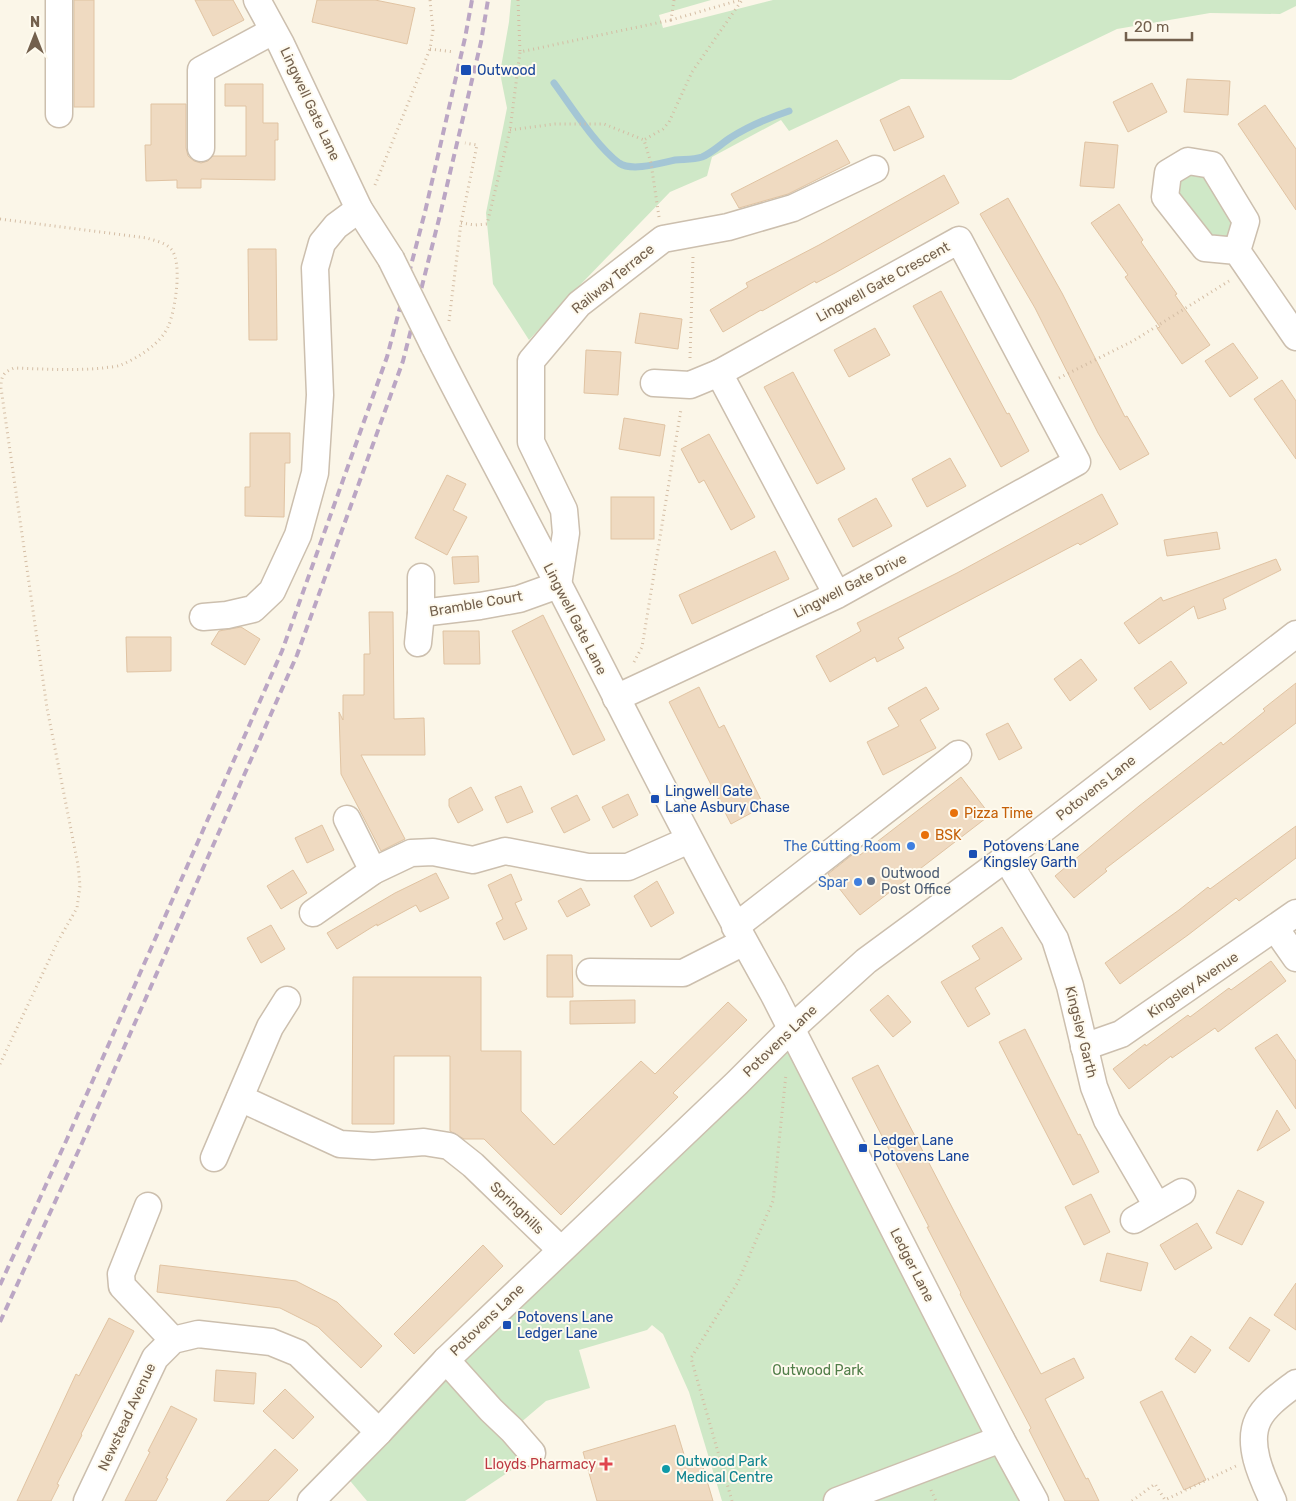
<svg xmlns="http://www.w3.org/2000/svg" width="1296" height="1501" font-family="Rubik,sans-serif">
<style>
.green{fill:#cfe8c7}
.lines{fill:none;stroke-linecap:round;stroke-linejoin:round}
.stream{stroke:#a4c6d5;stroke-width:7}
.building{fill:#efdac1;stroke:#e0c3a2}
.minor-casing{stroke:#ccbfae;stroke-width:29}
.path{stroke:#d4bda4;stroke-width:3;stroke-dasharray:1 4;stroke-linecap:butt}
.minor{stroke:#fff;stroke-width:26}
.rail{stroke:#bba6c4;stroke-width:4;stroke-dasharray:8 5;stroke-linecap:butt}
.minor-bridge-casing{stroke:#ccbfae;stroke-width:29;stroke-linecap:butt}
.minor-bridge{stroke:#fff;stroke-width:26}
.transit-dot{fill:#1a4fb4;stroke:#fefaee;stroke-width:2}
.food-dot{fill:#e8710a;stroke:#fefaee;stroke-width:2}
.shop-dot{fill:#3f7fe0;stroke:#fefaee;stroke-width:2}
.service-dot{fill:#5c6f8a;stroke:#fefaee;stroke-width:2}
.health-dot{fill:#e0444e;stroke:#fefaee;stroke-width:2}
.culture-dot{fill:#0f9aa8;stroke:#fefaee;stroke-width:2}
.labels{text-anchor:middle;dominant-baseline:central;stroke-width:4;stroke-linejoin:round;paint-order:stroke}
.transit-label{font-size:14px;fill:#164399;stroke:#fefaee;text-anchor:start}
.street-label{font-size:14px;fill:#73604d;stroke:#fefaee}
.food-label{font-size:14px;fill:#c56008;stroke:#fefaee;text-anchor:start}
.shop-label{font-size:14px;fill:#366cbe;stroke:#fefaee;text-anchor:end}
.service-label{font-size:14px;fill:#4e5e75;stroke:#fefaee;text-anchor:start}
.park-label{font-size:14px;fill:#517e49;stroke:#fefaee}
.culture-label{font-size:14px;fill:#0d838f;stroke:#fefaee;text-anchor:start}
.health-label{font-size:14px;fill:#be3a42;stroke:#fefaee;text-anchor:end}
</style>
<rect width="100%" height="100%" fill="#fbf6e8"/>
<g class="green">
<polygon points="511,0 711,0 659,15 663,28 773,0 1296,0 1296,6 1280,14 1210,13 1117,29 1011,80 901,79 789,131 781,120 712,157 707,176 670,192 582,283 529,340 493,284 486,213 507,108 500,73 509,22"/>
<polygon points="1212,165 1246,221 1237,251 1205,248 1168,173"/>
<polygon points="791,1029 1035,1501 722,1501 689,1392 663,1334 652,1325 647,1330 579,1350 590,1388 546,1401 512,1430 522,1463 465,1501 367,1501 341,1470"/>
</g>
<g class="lines">
<path class="stream" d="M554,83C571,106 597,147 619,163C632,172 661,163 675,160C684,159 693,160 702,157C712,153 721,144 730,138C749,126 768,118 789,111"/>
</g>
<g class="building">
<rect x="74" y="0" width="20" height="107"/>
<polygon points="195,0 233,0 244,20 213,36"/>
<polygon points="317,0 375,0 415,8 407,44 312,22"/>
<polygon points="1187,79 1230,81 1228,115 1184,112"/>
<polygon points="1152,83 1167,112 1128,132 1113,102"/>
<polygon points="225,84 263,84 263,123 278,123 278,140 275,140 275,180 201,179 201,188 177,188 177,180 146,181 145,145 151,145 151,104 186,104 186,148 188,156 194,161 201,163 208,161 213,156 246,156 246,106 225,106"/>
<polygon points="1265,105 1296,149 1296,210 1238,124"/>
<polygon points="909,106 924,137 894,151 880,120"/>
<polygon points="837,140 850,163 788,194 739,208 731,194"/>
<polygon points="1085,142 1118,145 1114,188 1080,186"/>
<polygon points="944,175 959,203 835,273 816,283 815,281 762,311 761,310 723,332 710,310 748,287 746,283 819,245"/>
<polygon points="1008,198 1062,293 1125,417 1127,416 1149,454 1120,470 1098,433 1035,308 980,214"/>
<polygon points="1119,204 1143,240 1141,242 1177,294 1175,295 1210,345 1182,364 1157,328 1160,327 1125,277 1128,275 1091,223"/>
<polygon points="248,249 276,249 277,340 249,340"/>
<polygon points="941,291 1007,414 1009,413 1029,451 1001,467 913,306"/>
<polygon points="640,313 682,319 678,349 635,343"/>
<polygon points="875,328 890,355 849,377 834,350"/>
<polygon points="1233,343 1258,378 1230,397 1205,361"/>
<polygon points="586,350 621,352 618,395 584,393"/>
<polygon points="793,372 845,469 817,484 764,387"/>
<polygon points="1282,380 1296,401 1296,459 1254,399"/>
<polygon points="624,418 665,425 660,456 619,449"/>
<polygon points="250,433 290,433 290,463 285,463 284,517 245,516 245,487 250,487"/>
<polygon points="709,434 755,517 731,530 704,480 699,483 681,449"/>
<polygon points="950,458 966,486 927,507 912,479"/>
<polygon points="447,475 466,484 453,510 467,517 447,555 415,538"/>
<polygon points="1102,494 1118,524 1080,545 1078,543 898,638 904,648 877,662 875,657 830,682 816,656 861,631 857,623 957,573"/>
<rect x="611" y="497" width="43" height="42"/>
<polygon points="876,498 892,526 853,547 838,519"/>
<polygon points="1217,532 1220,549 1167,556 1164,540"/>
<polygon points="775,551 789,579 692,624 679,595"/>
<polygon points="478,556 479,582 454,584 452,557"/>
<polygon points="1276,559 1281,570 1223,599 1226,609 1198,619 1194,606 1139,644 1124,623 1161,597 1163,601"/>
<polygon points="369,612 393,612 394,719 424,718 425,755 361,755 405,839 381,851 341,774 339,712 343,720 343,695 364,695 364,654 370,654"/>
<polygon points="543,615 605,740 573,755 512,631"/>
<polygon points="241,627 260,639 245,665 211,644 219,631"/>
<polygon points="443,631 479,631 480,664 444,664"/>
<polygon points="126,637 171,637 171,671 127,672"/>
<polygon points="1081,659 1097,680 1070,701 1054,679"/>
<polygon points="1171,661 1187,683 1150,710 1134,688"/>
<polygon points="1296,683 1296,723 1105,869 1107,871 1074,898 1055,876 1139,806 1221,742 1223,745 1265,711 1263,709"/>
<polygon points="699,687 719,728 724,725 764,806 731,824 669,702"/>
<polygon points="926,687 939,709 920,720 936,748 883,775 867,742 899,726 888,708"/>
<polygon points="1008,723 1022,748 999,760 986,734"/>
<polygon points="961,777 990,815 860,915 828,874 857,851 860,855"/>
<polygon points="521,786 533,812 507,823 495,797"/>
<polygon points="471,787 483,810 458,823 449,806 449,799"/>
<polygon points="628,794 638,815 613,828 602,807"/>
<polygon points="577,795 590,820 564,833 551,808"/>
<polygon points="322,825 334,850 307,863 295,838"/>
<polygon points="1296,826 1296,858 1239,901 1236,898 1188,935 1120,984 1105,963 1179,910 1208,887 1210,889"/>
<polygon points="293,870 307,893 281,909 267,886"/>
<polygon points="436,873 449,898 420,912 416,905 377,926 377,924 337,949 327,933 395,893"/>
<polygon points="511,874 522,900 515,903 527,929 504,940 496,923 503,919 488,885"/>
<polygon points="657,881 674,913 651,927 634,896"/>
<polygon points="581,888 590,905 567,917 558,901"/>
<polygon points="271,925 285,949 261,963 247,938"/>
<polygon points="1002,927 1022,959 975,988 990,1014 968,1027 941,982 980,959 972,946"/>
<polygon points="547,955 572,955 573,997 547,997"/>
<polygon points="1271,961 1286,981 1218,1032 1215,1028 1172,1058 1171,1056 1129,1089 1113,1069 1145,1044 1146,1046 1188,1015 1190,1017 1229,988 1231,990"/>
<polygon points="353,977 481,977 481,1051 521,1051 521,1111 554,1145 641,1061 655,1074 728,1002 747,1020 673,1093 678,1097 561,1215 484,1139 464,1139 450,1131 450,1056 394,1056 394,1124 352,1124"/>
<polygon points="888,995 911,1022 893,1037 870,1010"/>
<polygon points="635,1000 635,1023 570,1024 570,1001"/>
<polygon points="1025,1029 1078,1135 1080,1134 1099,1172 1073,1185 999,1042"/>
<polygon points="1277,1034 1296,1061 1296,1109 1255,1048"/>
<polygon points="878,1065 955,1213 1041,1374 1074,1358 1084,1378 1045,1399 1086,1479 1088,1478 1099,1501 1065,1501 1029,1430 1031,1428 960,1294 961,1293 927,1227 929,1227 852,1078"/>
<polygon points="1277,1110 1290,1130 1257,1151"/>
<polygon points="1238,1190 1264,1202 1242,1245 1216,1233"/>
<polygon points="1091,1194 1110,1232 1084,1245 1065,1207"/>
<polygon points="1197,1223 1212,1248 1175,1270 1160,1245"/>
<polygon points="483,1245 503,1266 414,1354 394,1334"/>
<polygon points="1107,1253 1148,1263 1141,1291 1100,1281"/>
<polygon points="160,1265 296,1281 337,1302 382,1346 361,1368 318,1327 280,1308 157,1292"/>
<polygon points="1296,1283 1296,1330 1274,1315"/>
<polygon points="1250,1317 1270,1330 1249,1362 1229,1348"/>
<polygon points="109,1318 134,1331 81,1434 82,1435 57,1484 59,1485 51,1501 17,1501 76,1374 79,1376"/>
<polygon points="1191,1336 1211,1350 1195,1373 1175,1359"/>
<polygon points="216,1370 256,1373 254,1404 214,1401"/>
<polygon points="285,1389 314,1417 293,1439 263,1411"/>
<polygon points="1162,1391 1206,1480 1184,1490 1140,1402"/>
<polygon points="171,1406 197,1419 166,1478 168,1479 156,1501 125,1501 150,1452 148,1451"/>
<polygon points="675,1425 686,1461 700,1457 713,1501 597,1501 583,1452"/>
<polygon points="275,1449 298,1470 268,1501 226,1501"/>
</g>
<g class="lines">
<g class="minor-casing">
<g id="minor">
<polyline points="59,0 59,114"/>
<polyline points="257,0 281,44 359,209 391,259"/>
<polyline points="201,148 201,70 273,31"/>
<polyline points="1237,251 1246,221 1212,165 1188,161 1168,173 1165,197 1205,248 1237,251 1296,337"/>
<path d="M434,346C464,406 496,464 527,524C609,680 686,839 773,993L1001,1439L1035,1501"/>
<polyline points="654,383 690,385 719,373"/>
<polyline points="421,613 480,606 519,599 558,585 566,533 564,510 531,442 531,361 579,304 663,239 728,227 793,208 875,169"/>
<polyline points="203,617 227,615 253,609 272,591 298,535 315,473 320,395 315,268 322,243 336,226 359,209"/>
<polyline points="418,643 421,613 421,577"/>
<polyline points="616,698 837,595 1077,462 959,240 719,373 837,595"/>
<polyline points="347,819 373,871"/>
<polyline points="1006,858 1055,939 1070,986 1094,1087 1107,1120 1157,1206"/>
<polyline points="313,913 373,871 411,853 433,852 473,860 505,851 588,867 628,867 689,840"/>
<polyline points="735,927 958,754"/>
<polyline points="1275,928 1296,958"/>
<polyline points="590,972 683,973 744,942"/>
<polyline points="1084,1047 1121,1034 1296,913"/>
<polyline points="240,1098 340,1144 373,1146 424,1142 449,1146 473,1165 561,1250"/>
<polyline points="214,1158 270,1027 287,1000"/>
<polyline points="148,1206 121,1274 122,1286 173,1340"/>
<polyline points="1134,1220 1182,1192"/>
<polyline points="446,1360 491,1410 512,1430 532,1453"/>
<polyline points="87,1501 155,1358 173,1340 198,1334 271,1342 298,1353 379,1432"/>
<polyline points="311,1501 379,1432 446,1360 737,1083 791,1029 866,961 1006,858 1296,634"/>
<polyline points="837,1501 1001,1439"/>
<path d="M1273,1501C1263,1479 1246,1445 1258,1420C1265,1405 1283,1393 1296,1383"/>
</g>
</g>
<g class="path">
<polyline points="518,0 520,52"/>
<polyline points="674,0 671,20 740,0"/>
<polyline points="430,49 454,52"/>
<polyline points="510,130 555,124 604,124 644,140"/>
<polyline points="375,185 430,49 433,30 430,0"/>
<polyline points="659,217 651,163 644,140 663,129 669,122 692,72 742,0"/>
<path d="M0,219L147,238C155,241 165,242 171,249C183,262 175,312 168,327C160,344 138,358 121,365C116,367 109,367 103,368C74,371 44,369 14,368C3,372 1,377 1,388L47,708L78,865L80,886L77,908L58,941L0,1064"/>
<polyline points="461,223 475,225 487,224 510,130 520,52 671,20"/>
<polyline points="449,321 461,223 477,145 465,143"/>
<polyline points="690,358 693,257"/>
<polyline points="1059,378 1133,341 1229,281"/>
<polyline points="634,662 642,647 681,409"/>
<polyline points="931,1490 936,1501"/>
<polyline points="732,1501 691,1358 738,1282 773,1201 786,1074"/>
<polyline points="1132,1501 1155,1484 1165,1500 1236,1466"/>
</g>
<use href="#minor" class="minor"/>
<g class="rail">
<polyline points="0,1285 67,1139 282,651 387,357 425,212 465,38 472,0"/>
<polyline points="0,1322 82,1143 297,655 403,361 440,215 481,42 488,0"/>
</g>
<g class="minor-bridge-casing">
<polyline id="minor-bridge" points="391,259 434,346"/>
</g>
<use href="#minor-bridge" class="minor-bridge"/>
</g>
<g class="transit-dot">
<rect x="460" y="64" width="12" height="12" rx="2.5"/>
<rect x="650" y="794" width="10" height="10" rx="2.5"/>
<rect x="968" y="849" width="10" height="10" rx="2.5"/>
<rect x="858" y="1143" width="10" height="10" rx="2.5"/>
<rect x="502" y="1320" width="10" height="10" rx="2.5"/>
</g>
<g class="food-dot">
<circle cx="954" cy="813" r="5"/>
<circle cx="925" cy="835" r="5"/>
</g>
<g class="shop-dot">
<circle cx="911" cy="846" r="5"/>
<circle cx="858" cy="882" r="5"/>
</g>
<circle class="service-dot" cx="871" cy="881" r="5"/>
<path class="health-dot" d="M603.5 1456.5h5v5h5v5h-5v5h-5v-5h-5v-5h5z"/>
<circle class="culture-dot" cx="666" cy="1469" r="5"/>
<g class="labels">
<g class="transit-label">
<text x="477" y="70">Outwood</text>
<text x="665" y="791">Lingwell Gate<tspan x="665" dy="16">Lane Asbury Chase</tspan></text>
<text x="983" y="846">Potovens Lane<tspan x="983" dy="16">Kingsley Garth</tspan></text>
<text x="873" y="1140">Ledger Lane<tspan x="873" dy="16">Potovens Lane</tspan></text>
<text x="517" y="1317">Potovens Lane<tspan x="517" dy="16">Ledger Lane</tspan></text>
</g>
<g class="street-label">
<text transform="translate(310 104) rotate(65)">Lingwell Gate Lane</text>
<text transform="translate(613 279) rotate(-39)">Railway Terrace</text>
<text transform="translate(883 282) rotate(-29)">Lingwell Gate Crescent</text>
<text transform="translate(850 586) rotate(-27)">Lingwell Gate Drive</text>
<text transform="translate(476 604) rotate(-10)">Bramble Court</text>
<text transform="translate(575 619) rotate(63)">Lingwell Gate Lane</text>
<text transform="translate(1096 788) rotate(-38)">Potovens Lane</text>
<text transform="translate(1193 985) rotate(-34)">Kingsley Avenue</text>
<text transform="translate(1081 1032) rotate(76)">Kingsley Garth</text>
<text transform="translate(780 1041) rotate(-44)">Potovens Lane</text>
<text transform="translate(517 1208) rotate(44)">Springhills</text>
<text transform="translate(912 1265) rotate(63)">Ledger Lane</text>
<text transform="translate(487 1320) rotate(-44)">Potovens Lane</text>
<text transform="translate(127 1417) rotate(-65)">Newstead Avenue</text>
</g>
<g class="food-label">
<text x="964" y="813">Pizza Time</text>
<text x="935" y="835">BSK</text>
</g>
<g class="shop-label">
<text x="901" y="846">The Cutting Room</text>
<text x="848" y="882">Spar</text>
</g>
<g class="service-label">
<text x="881" y="873">Outwood<tspan x="881" dy="16">Post Office</tspan></text>
</g>
<g class="park-label">
<text x="818" y="1370">Outwood Park</text>
</g>
<g class="culture-label">
<text x="676" y="1461">Outwood Park<tspan x="676" dy="16">Medical Centre</tspan></text>
</g>
<g class="health-label">
<text x="596" y="1464">Lloyds Pharmacy</text>
</g>
</g>
<g transform="translate(35 35)" stroke="#fefaee" stroke-width="4" paint-order="stroke">
<path d="M0-4L9 19L0 12L-9 19Z" fill="#73604d"/>
<text y="-8" font-size="14" font-weight="bold" text-anchor="middle" fill="#73604d">N</text>
</g>
<path d="M1126 32v8h66v-8" fill="none" stroke="#73604d" stroke-width="2.5"/>
<text x="1134" y="32" font-size="15" fill="#73604d" stroke="#fefaee" stroke-width="4" paint-order="stroke">20 m</text>
</svg>
